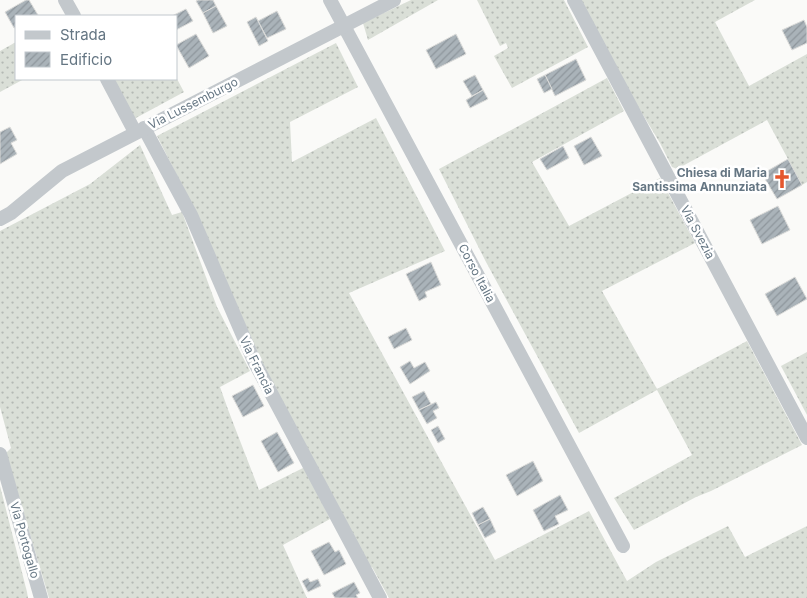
<svg xmlns="http://www.w3.org/2000/svg" width="807" height="598" font-family="Inter,sans-serif">
<style>
.grass{fill:url(#grass-dots)}
.building{fill:url(#building-hatch);stroke:#dcdcda}
.lines{fill:none;stroke-linecap:round;stroke-linejoin:round}
.street{stroke:#c3c8cc;stroke-width:14}
.labels{text-anchor:middle;dominant-baseline:central;stroke-width:5;stroke-linejoin:round;paint-order:stroke}
.street-label{font-size:12px;fill:#657683;stroke:#fff}
.poi-label{font-size:12px;font-weight:bold;fill:#657683;stroke:#fff;text-anchor:end}
</style>
<defs>
<pattern id="grass-dots" width="8" height="8" patternUnits="userSpaceOnUse" patternTransform="scale(1.25)"><rect width="8" height="8" fill="#dadfd7"/><path d="M2 2h.1M6 6h.1" fill="none" stroke="#b4b9b4" stroke-width="1.8" stroke-linecap="round"/></pattern>
<pattern id="building-hatch" width="6" height="6" patternUnits="userSpaceOnUse" patternTransform="scale(1.25)"><rect width="6" height="6" fill="#aab3b9"/><path d="M-1 1l2-2M0 6l6-6M5 7l2-2" fill="none" stroke="#8e969c"/></pattern>
</defs>
<rect width="100%" height="100%" fill="#fafaf8"/>
<g class="grass">
<polygon points="411,0 438,0 368,40 363,23"/>
<polygon points="477,0 564,0 588,47 512,88 494,56 508,48 506,43 500,46"/>
<polygon points="580,0 755,0 715,22 749,86 807,54 807,182 802,185 767,120 677,169 672,167 660,143 637,105"/>
<polygon points="16,42 16,79 24,79 0,92 0,51"/>
<polygon points="336,43 358,87 290,122 292,162 376,118 445,251 349,293 495,560 589,511 627,581 656,562 728,526 745,557 807,526 807,598 389,598 372,567 367,566 265,369 194,209 157,136"/>
<polygon points="176,77 184,92 134,119 112,79 176,79"/>
<polygon points="607,78 624,111 532,162 569,226 660,178 695,243 602,291 657,389 747,341 802,445 711,491 696,497 634,530 614,498 692,455 657,390 579,433 486,262 439,169"/>
<path d="M140,145L172,215L182,212L217,307L250,371L220,387C232,422 246,455 259,490L305,467L330,519L283,545L307,598H49L6,453L11,448L0,407V231L90,184Z"/>
<polygon points="807,352 807,415 781,366"/>
<polygon points="0,486 27,592 28,598 0,598"/>
</g>
<g class="building">
<polygon points="26,0 29,0 38,15 16,16 16,27 14,28 5,12"/>
<polygon points="198,0 213,0 216,6 203,13 196,1"/>
<polygon points="216,6 227,26 213,33 203,13"/>
<polygon points="186,9 193,21 176,30 176,16 172,16"/>
<polygon points="277,11 286,29 267,38 258,21"/>
<polygon points="256,17 268,41 259,46 247,22"/>
<polygon points="804,20 807,27 807,43 792,50 782,30"/>
<polygon points="196,34 209,56 189,68 176,45"/>
<polygon points="456,34 466,54 436,69 426,50"/>
<polygon points="576,59 586,80 555,96 545,75"/>
<polygon points="475,75 483,90 472,96 463,81"/>
<polygon points="545,75 552,89 544,93 537,79"/>
<polygon points="483,90 488,99 470,108 466,100"/>
<polygon points="10,127 17,140 11,143 17,154 0,164 0,132"/>
<polygon points="591,137 602,156 584,165 574,146"/>
<polygon points="563,146 569,158 547,170 540,159"/>
<polygon points="788,159 802,185 777,199 762,174"/>
<polygon points="778,206 790,230 762,244 750,220"/>
<polygon points="431,262 441,285 425,292 427,297 419,301 406,274"/>
<polygon points="795,277 807,299 777,316 765,294"/>
<polygon points="406,328 412,340 394,349 388,337"/>
<polygon points="410,361 414,368 425,362 430,371 410,384 400,367"/>
<polygon points="253,385 264,406 243,417 232,396"/>
<polygon points="424,391 431,404 419,410 412,397"/>
<polygon points="436,402 439,408 433,411 437,418 427,424 419,410"/>
<polygon points="438,426 445,439 438,443 431,430"/>
<polygon points="277,432 294,463 278,472 261,441"/>
<polygon points="533,461 543,481 517,496 506,475"/>
<polygon points="560,495 568,510 555,516 559,524 544,531 533,510"/>
<polygon points="483,507 490,519 478,525 472,513"/>
<polygon points="490,519 496,532 485,538 478,525"/>
<polygon points="329,542 335,552 339,550 346,564 324,575 311,551"/>
<polygon points="308,578 310,582 318,579 321,586 308,592 302,581"/>
<polygon points="354,582 360,593 356,595 358,598 335,598 332,593"/>
</g>
<g class="lines">
<g class="street">
<polyline points="65,0 74,16"/>
<polyline points="330,0 623,546"/>
<polyline points="574,0 807,438"/>
<polyline points="107,79 135,132"/>
<polyline points="144,128 191,215 254,361 380,598"/>
<polyline points="0,219 11,213 62,171 394,0"/>
<polyline points="0,454 41,598"/>
</g>
</g>
<defs>
<g id="church-bare" transform="scale(1.5)"><path d="M-1.2-6h2.4v3.5h3.3v2.4h-3.3V6h-2.4V-.1h-3.3v-2.4h3.3Z" fill="#e4572e" stroke="#fff" stroke-width="2.5" paint-order="stroke"/></g>
</defs>
<g fill-rule="evenodd">
<use href="#church-bare" x="782" y="179"/>
</g>
<g class="labels">
<g class="street-label">
<text transform="translate(193 103) rotate(-27)">Via Lussemburgo</text>
<text transform="translate(698 232) rotate(62)">Via Svezia</text>
<text transform="translate(477 273) rotate(62)">Corso Italia</text>
<text transform="translate(257 365) rotate(64)">Via Francia</text>
<text transform="translate(25 540) rotate(74)">Via Portogallo</text>
</g>
<g class="poi-label">
<text x="767" y="172">Chiesa di Maria<tspan x="767" dy="14">Santissima Annunziata</tspan></text>
</g>
</g>
<rect x="15" y="15" width="162" height="65" fill="#ffffff" stroke="#c1c8cd"/>
<rect x="25" y="31" width="25" height="8" fill="#c3c8cc" stroke="#c1c8cd"/>
<text x="60" y="40" font-size="15" fill="#657683">Strada</text>
<rect x="25" y="52" width="25" height="15" fill="url(#building-hatch)" stroke="#c1c8cd"/>
<text x="60" y="65" font-size="15" fill="#657683">Edificio</text>
</svg>
